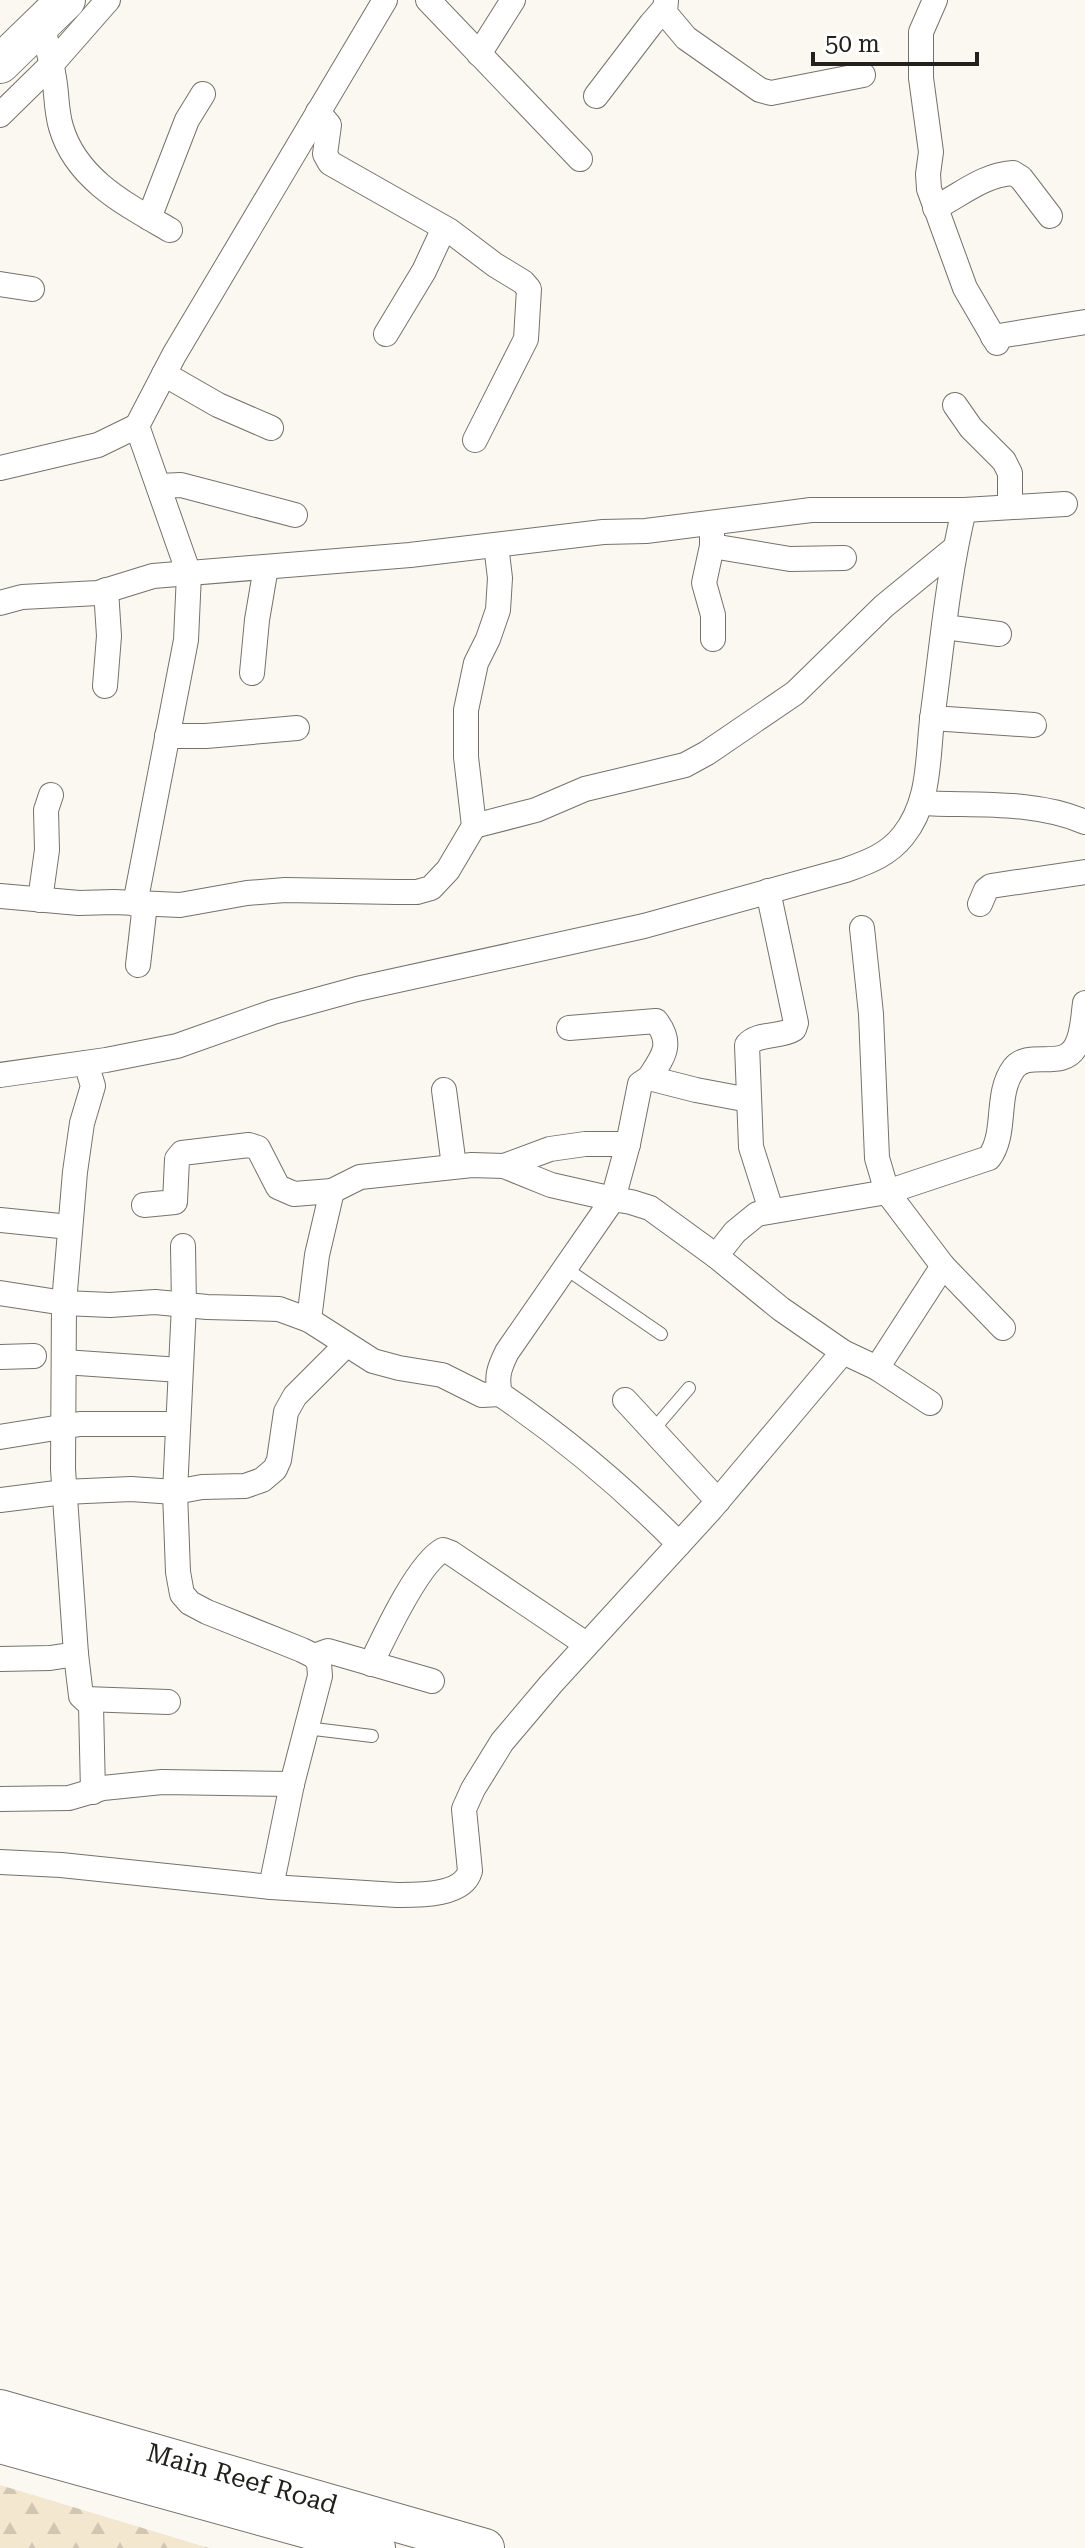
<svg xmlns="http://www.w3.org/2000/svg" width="1085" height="2548" font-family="'Roboto Serif',serif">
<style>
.forest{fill:url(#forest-firs)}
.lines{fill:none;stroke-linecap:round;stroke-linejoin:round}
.lane-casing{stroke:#75726c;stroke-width:14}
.street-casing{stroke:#75726c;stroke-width:26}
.primary-casing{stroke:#75726c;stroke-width:40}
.lane{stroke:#fff;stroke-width:12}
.street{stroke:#fff;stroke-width:24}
.primary{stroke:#fff;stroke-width:38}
.labels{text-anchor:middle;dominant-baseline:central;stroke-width:8;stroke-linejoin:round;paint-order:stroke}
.street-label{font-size:26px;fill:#22211e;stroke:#fff}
</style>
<defs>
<pattern id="forest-firs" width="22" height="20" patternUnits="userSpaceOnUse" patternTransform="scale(2)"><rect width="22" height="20" fill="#f4e7cf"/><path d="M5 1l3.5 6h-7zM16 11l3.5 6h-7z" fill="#d1c6b1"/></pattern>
</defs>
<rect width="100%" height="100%" fill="#fbf8f1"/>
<polygon class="forest" points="0,2485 209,2548 0,2548"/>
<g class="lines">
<g class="lane-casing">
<g id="lane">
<polyline points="565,1268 661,1334"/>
<polyline points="653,1430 689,1388"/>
<polyline points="306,1728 372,1736"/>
</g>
</g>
<g class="street-casing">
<g id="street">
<polyline points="428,0 580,159"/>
<polyline points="666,0 665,13 686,38 760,90 771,93 863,75"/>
<polyline points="935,0 921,32 921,78 931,152 928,174 929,189 965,288 997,343"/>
<path d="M42,23C46,41 51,59 54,78C57,94 56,111 61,127C76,179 125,204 170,230"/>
<polyline points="479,54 513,0"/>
<polyline points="596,96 651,24 665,8"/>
<polyline points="318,112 329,125 325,154 330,163 450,231 495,265 523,282 529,289 526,339 475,440"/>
<polyline points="0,115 51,65 108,0"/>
<path d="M935,208C962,194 983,175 1013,173L1021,178L1050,216"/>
<polyline points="149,218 187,120 203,94"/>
<polyline points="0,284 32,289"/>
<polyline points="386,334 424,271 444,228"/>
<polyline points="993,337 1085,322"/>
<polyline points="164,374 218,405 271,428"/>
<polyline points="955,405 971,428 1004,461 1010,473 1010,507"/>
<polyline points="0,468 98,445 137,426"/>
<polyline points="159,486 181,485 295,515"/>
<polyline points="712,532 712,546 704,583 713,615 713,639"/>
<polyline points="712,546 790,559 844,558"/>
<polyline points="0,603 22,597 98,593 153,576 410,555 603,532 646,531 811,510 964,510 1065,504"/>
<polyline points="944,627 999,634"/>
<polyline points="252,673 257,620 266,567"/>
<polyline points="105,686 109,636 106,590"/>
<polyline points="932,718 1034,725"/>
<polyline points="167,736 206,736 297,728"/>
<path d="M921,803C975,806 1035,800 1085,822"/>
<polyline points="474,826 536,810 585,789 685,765 707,753 795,693 884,606 955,548"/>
<path d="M768,891L796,1023L794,1029C780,1038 758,1032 747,1045L751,1147L771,1210"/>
<polyline points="0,896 79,903 114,902 180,905 247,893 285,890 396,892 417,892 431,888 448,870 474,826 466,757 466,710 476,663 488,639 498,610 500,578 496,545"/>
<polyline points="40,900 47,850 46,810 51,795"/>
<polyline points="135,904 186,640 189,574 137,426 174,355 385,0"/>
<polyline points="980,904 986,890 991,886 1085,872"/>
<polyline points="862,928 871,1014 877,1158 887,1192 943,1266 1003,1328"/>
<polyline points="138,965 145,904"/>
<path d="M569,1028L656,1021C674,1044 663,1057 649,1078"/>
<path d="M0,1075L106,1060L177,1046L273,1012L357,989L644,926L846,870C868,862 888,855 903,836C932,800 927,754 933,712C942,645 948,576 964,510"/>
<polyline points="444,1090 454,1166"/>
<polyline points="504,1166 550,1149 585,1144 628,1144"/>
<polyline points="144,1205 175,1202 177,1159 182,1153 249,1145 258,1148 278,1187 294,1194 332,1191 360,1177 472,1165 504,1166 551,1185 613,1199 628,1144 640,1084 649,1078 696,1090 749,1100"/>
<polyline points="0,1220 70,1227"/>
<polyline points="183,1246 184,1305 175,1492 178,1572 182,1594 190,1603 207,1612 302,1650 314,1656 319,1663 320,1676 292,1784 271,1887"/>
<path d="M716,1256L735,1232L757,1214L887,1192L989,1158C1008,1132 994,1095 1014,1068C1029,1049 1063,1071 1076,1046C1083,1034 1083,1017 1085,1003"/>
<polyline points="0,1293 64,1303 110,1305 155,1302 207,1307 279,1309 309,1320 373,1361 399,1368 442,1375 482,1395 500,1394"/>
<polyline points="309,1320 317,1255 332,1191"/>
<polyline points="0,1357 34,1356"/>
<polyline points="64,1362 180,1370"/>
<polyline points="877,1368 943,1266"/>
<polyline points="625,1400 718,1501"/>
<polyline points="0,1437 80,1424 178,1424"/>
<polyline points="0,1500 64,1492 131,1489 175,1492 202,1487 245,1486 262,1480 275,1469 279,1460 286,1412 295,1396 346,1345"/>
<path d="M679,1544C623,1487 566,1439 500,1394C496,1377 499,1368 507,1352L613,1199L631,1202L650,1208L716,1256L781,1309L843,1352L877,1368L930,1403"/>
<polyline points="76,1654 81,1696 91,1705 93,1792"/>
<polyline points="314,1656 328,1651 432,1681"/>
<polyline points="0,1659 50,1658 76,1654 63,1469 64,1303 75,1172 82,1123 93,1086 86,1063"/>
<path d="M371,1664C384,1637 418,1563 443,1550L451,1553L586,1644"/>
<polyline points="85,1699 168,1702"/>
<polyline points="0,1799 69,1798 103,1788 162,1782 292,1784"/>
<path d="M0,1862L61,1865L271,1887L397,1895C419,1895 463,1896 470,1871L464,1809L473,1789L502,1742L551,1684L711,1509L843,1352"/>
</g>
</g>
<g class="primary-casing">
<g id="primary">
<polyline points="0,64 66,0"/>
<path id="s1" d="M0,2409L485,2548"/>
<polyline points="0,2444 376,2548"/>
</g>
</g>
<use href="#lane" class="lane"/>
<use href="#street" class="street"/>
<use href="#primary" class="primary"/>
</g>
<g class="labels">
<g class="street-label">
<text stroke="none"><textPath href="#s1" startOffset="252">Main Reef Road</textPath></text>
</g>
</g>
<path d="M813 52v12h164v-12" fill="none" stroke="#22211e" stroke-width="4"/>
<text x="825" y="52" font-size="24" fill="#22211e" stroke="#ffffff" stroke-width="6" paint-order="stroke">50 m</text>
</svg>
